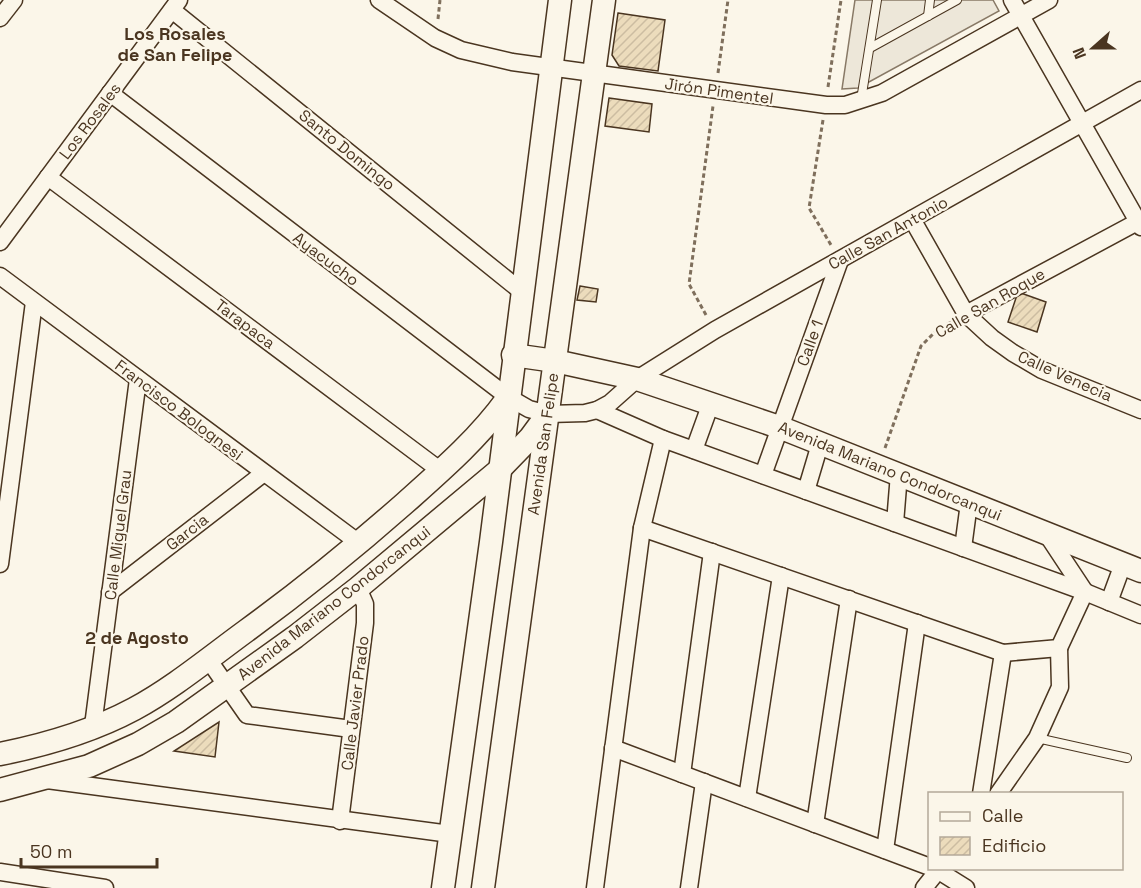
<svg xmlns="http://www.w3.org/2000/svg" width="1141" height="888" font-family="'Space Grotesk',sans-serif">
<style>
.parking{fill:#ede7d9;stroke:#887966;stroke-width:1.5}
.building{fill:url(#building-hatch);stroke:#4a3520;stroke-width:1.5}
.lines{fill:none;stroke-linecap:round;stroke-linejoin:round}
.lane-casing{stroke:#4a3520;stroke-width:10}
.street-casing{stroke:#4a3520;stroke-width:19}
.secondary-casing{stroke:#4a3520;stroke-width:25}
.path{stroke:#7f6f5c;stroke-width:3;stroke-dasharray:4.5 3;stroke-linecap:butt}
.lane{stroke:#fbf6e9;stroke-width:8}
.street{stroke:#fbf6e9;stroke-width:16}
.secondary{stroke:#fbf6e9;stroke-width:22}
.labels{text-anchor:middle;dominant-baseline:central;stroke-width:4.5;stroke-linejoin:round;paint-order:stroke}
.street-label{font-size:16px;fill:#4a3520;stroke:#fbf6e9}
.neighbourhood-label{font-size:18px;font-weight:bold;fill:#4a3520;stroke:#fbf6e9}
</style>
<defs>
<pattern id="building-hatch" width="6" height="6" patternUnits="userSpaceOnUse" patternTransform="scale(1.5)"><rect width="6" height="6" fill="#ecdcbc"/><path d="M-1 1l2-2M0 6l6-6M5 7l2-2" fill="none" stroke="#ccbda1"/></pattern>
</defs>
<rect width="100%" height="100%" fill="#fbf6e9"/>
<polygon class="parking" points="855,0 993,0 999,11 858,88 842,89"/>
<g class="building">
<polygon points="618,13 665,20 658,71 619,66 612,55"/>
<polygon points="609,98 652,104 649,132 605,126"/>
<polygon points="580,286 598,289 596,302 577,300"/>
<polygon points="1018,292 1046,302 1037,332 1008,322"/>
<polygon points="219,722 215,757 174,751"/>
</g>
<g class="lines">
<g class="lane-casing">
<g id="lane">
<polyline points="928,16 930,0"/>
<polyline points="870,48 957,0"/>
<polyline points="861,100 877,0"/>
<polyline points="1037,738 1127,758"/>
</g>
</g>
<g class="street-casing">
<g id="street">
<polyline points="379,0 435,38 461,50 512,62 826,105 845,105 882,93 1049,0"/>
<polyline points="1012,0 1141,227"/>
<polyline points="172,10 521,291"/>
<polyline points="0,18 14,0"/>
<polyline points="110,93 508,397 529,409 548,414 585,413 597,410 610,403 637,379 715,330 1141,90"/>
<polyline points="48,177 441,471"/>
<polyline points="912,219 966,314 992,338 1013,353 1042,370 1141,410"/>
<polyline points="0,242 179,0"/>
<polyline points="0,276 359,543"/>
<polyline points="966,314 1141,220"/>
<polyline points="597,410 663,439 1085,592 1141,615"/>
<polyline points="694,450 711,403"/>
<polyline points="763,475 840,260"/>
<polyline points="806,491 820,444"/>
<polyline points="895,523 899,474"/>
<polyline points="642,528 1003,653 1059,648 1085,592 1046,533"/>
<polyline points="963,548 969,503"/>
<polyline points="0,564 34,302"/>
<polyline points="110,592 264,473"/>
<polyline points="1109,602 1123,564"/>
<polyline points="208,659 247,715 351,729"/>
<polyline points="93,726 138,379"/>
<polyline points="613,748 930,867"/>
<polyline points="682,774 712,552"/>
<polyline points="47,780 450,834"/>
<polyline points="981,794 1003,653"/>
<polyline points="998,794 1037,738 1060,687 1059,648"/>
<polyline points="747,798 781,576"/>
<polyline points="340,821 365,623 365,604 358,588"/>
<polyline points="815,824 849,599"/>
<polyline points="885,850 917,623"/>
<polyline points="934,868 966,888"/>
<polyline points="0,872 105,888"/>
<polyline points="595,888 642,528 663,439"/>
<polyline points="689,888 704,782"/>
<polyline points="924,888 940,868"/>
</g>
</g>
<g class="secondary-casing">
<g id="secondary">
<polyline points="513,355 555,361 637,379 779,427 1141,571"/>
<path d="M0,754C45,745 93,731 134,709C173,688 209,658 246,631C301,591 354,548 405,503C442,470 478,439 507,399"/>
<polyline points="0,790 89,766 138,744 176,722 295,637 358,588 498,471 530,438 547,415"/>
<polyline points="443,888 491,542 560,0"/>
<polyline points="483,888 604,0"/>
</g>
</g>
<g class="path">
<polyline points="438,19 440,0"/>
<polyline points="718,73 728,0"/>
<polyline points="828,87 841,0"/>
<polyline points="823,120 809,208 831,245"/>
<polyline points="706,315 689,284 713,106"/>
<polyline points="885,448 921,346 937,330 951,322"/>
</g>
<use href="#lane" class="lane"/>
<use href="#street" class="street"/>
<use href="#secondary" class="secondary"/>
</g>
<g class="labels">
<g class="street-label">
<text transform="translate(719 91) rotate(8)">Jirón Pimentel</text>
<text transform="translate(90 121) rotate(-53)">Los Rosales</text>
<text transform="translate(347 150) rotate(39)">Santo Domingo</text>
<text transform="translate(888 233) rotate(-29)">Calle San Antonio</text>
<text transform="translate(326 259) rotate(37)">Ayacucho</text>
<text transform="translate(990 303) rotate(-30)">Calle San Roque</text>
<text transform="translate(245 324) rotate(37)">Tarapaca</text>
<text transform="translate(810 343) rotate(-70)">Calle 1</text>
<text transform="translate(1065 376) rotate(24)">Calle Venecia</text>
<text transform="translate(179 410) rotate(37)">Francisco Bolognesi</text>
<text transform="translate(543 444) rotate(-82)">Avenida San Felipe</text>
<text transform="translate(890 471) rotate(22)">Avenida Mariano Condorcanqui</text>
<text transform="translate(187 532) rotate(-38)">Garcia</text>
<text transform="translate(118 535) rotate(-83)">Calle Miguel Grau</text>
<text transform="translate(334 603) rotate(-38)">Avenida Mariano Condorcanqui</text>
<text transform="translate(355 703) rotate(-83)">Calle Javier Prado</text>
</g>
<g class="neighbourhood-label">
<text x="175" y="33">Los Rosales<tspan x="175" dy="21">de San Felipe</tspan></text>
<text x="137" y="637">2 de Agosto</text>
</g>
</g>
<rect x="928" y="792" width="195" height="78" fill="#fbf6e9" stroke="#b4a999" stroke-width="1.5"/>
<rect x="940" y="812" width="30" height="9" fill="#fbf6e9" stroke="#b4a999" stroke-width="1.5"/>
<text x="982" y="822" font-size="18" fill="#4a3520">Calle</text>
<rect x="940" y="837" width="30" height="18" fill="url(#building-hatch)" stroke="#b4a999" stroke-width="1.5"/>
<text x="982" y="852" font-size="18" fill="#4a3520">Edificio</text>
<g transform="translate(1093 48) rotate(249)" stroke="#fbf6e9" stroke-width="4.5" paint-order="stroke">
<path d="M0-4.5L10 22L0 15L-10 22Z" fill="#4a3520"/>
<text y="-9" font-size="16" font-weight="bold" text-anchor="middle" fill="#4a3520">N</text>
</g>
<path d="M21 858v9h136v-9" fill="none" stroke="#4a3520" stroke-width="3"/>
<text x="30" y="858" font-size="18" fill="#4a3520" stroke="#fbf6e9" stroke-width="4.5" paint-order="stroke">50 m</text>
</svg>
